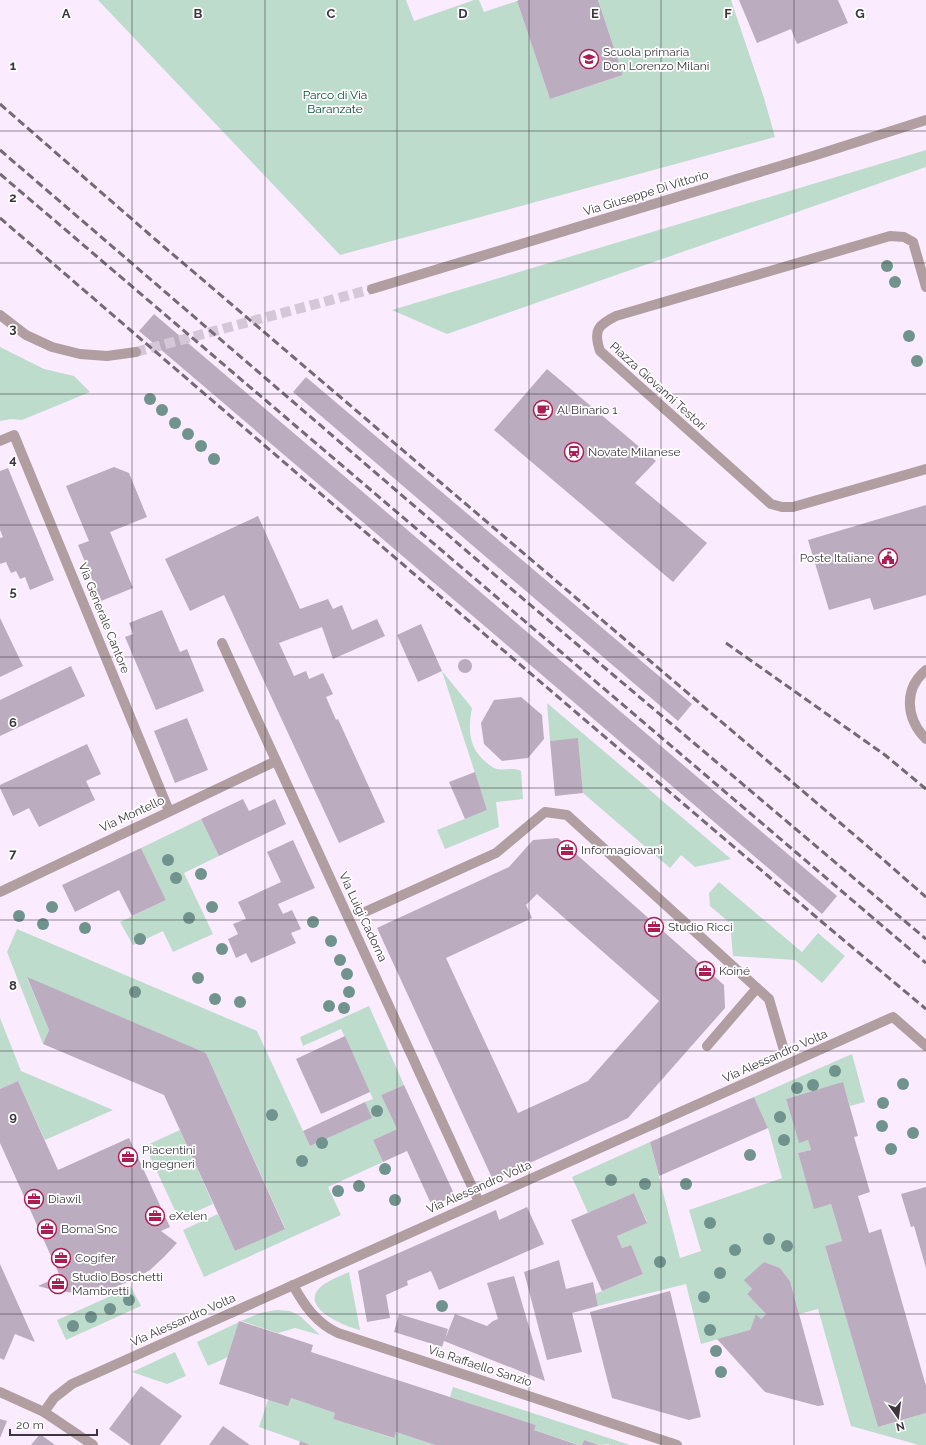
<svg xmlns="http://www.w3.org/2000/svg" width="926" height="1445" font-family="Raleway,sans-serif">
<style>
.green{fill:#bddccb}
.building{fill:#bcacbf;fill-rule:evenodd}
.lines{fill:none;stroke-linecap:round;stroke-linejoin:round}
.street-tunnel{stroke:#d5c7d8;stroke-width:10;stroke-dasharray:10 5;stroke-linecap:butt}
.street{stroke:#b19ea0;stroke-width:10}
.rail{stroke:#736a75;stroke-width:3;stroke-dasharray:8 4;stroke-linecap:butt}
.tree{fill:#71938d}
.grid{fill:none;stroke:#3d363e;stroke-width:1;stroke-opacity:0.55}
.labels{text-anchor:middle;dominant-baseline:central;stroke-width:3.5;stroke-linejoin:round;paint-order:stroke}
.poi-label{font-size:12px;fill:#3d363e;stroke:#fff;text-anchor:start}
.park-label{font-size:12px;fill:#004b30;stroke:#fff}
.street-label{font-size:12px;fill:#3d363e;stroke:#fff}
.grid-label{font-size:13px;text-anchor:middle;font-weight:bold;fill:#3d363e;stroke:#fff;stroke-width:3.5;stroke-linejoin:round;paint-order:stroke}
</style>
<rect width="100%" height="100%" fill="#fbebff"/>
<g class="green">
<polygon points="98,0 406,0 414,21 474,0 479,0 484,12 517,1 550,99 623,75 598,0 731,0 764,98 775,137 340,255"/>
<polygon points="926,150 926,167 447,334 392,310"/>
<polygon points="0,347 44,369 74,376 90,392 22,420 11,419 0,421"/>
<path d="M442,671L472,708C468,728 468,748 486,762C488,764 491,766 494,768C503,772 513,766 521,771L523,799L496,802L499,827L445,849L437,830L487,810Z"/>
<polygon points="547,703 731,859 695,867 681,855 670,868 583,793 578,739 550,741"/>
<polygon points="201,819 219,856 184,873 213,934 173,952 163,931 133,945 120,922 166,900 141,848"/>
<polygon points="719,882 802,952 818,933 845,956 822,983 795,960 733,956 730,923 710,906 709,893"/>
<polygon points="17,929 257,1031 310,1146 371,1118 365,1102 373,1099 341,1029 303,1046 300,1037 369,1006 404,1085 381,1095 397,1129 373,1140 383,1162 328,1187 341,1215 204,1277 183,1230 218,1214 235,1251 285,1228 206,1053 27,978 49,1030 43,1044 7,952"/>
<polygon points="0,1018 21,1071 113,1110 45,1140 18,1081 0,1089"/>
<polygon points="852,1054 865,1102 850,1106 843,1083 786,1099 799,1142 808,1140 811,1150 798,1153 814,1208 831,1204 842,1241 825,1246 878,1427 926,1413 926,1445 919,1445 851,1426 818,1309 799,1314 790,1281 780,1268 764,1262 745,1280 752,1289 747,1294 766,1314 761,1319 756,1314 750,1330 701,1344 686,1284 598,1306 595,1294 643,1274 631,1245 622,1248 617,1236 647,1222 634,1193 588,1213 572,1177 650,1142 680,1258 701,1251 689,1210 782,1178 768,1128 754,1097"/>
<polygon points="180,1130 213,1204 179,1219 145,1146"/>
<path d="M349,1272L360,1330C347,1327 304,1310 317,1291C324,1281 339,1277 349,1272Z"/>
<polygon points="131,1287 141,1306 66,1340 57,1320"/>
<polygon points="276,1310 290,1311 300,1316 320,1335 295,1328 278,1333 241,1321 260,1313"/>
<polygon points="239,1322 228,1357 208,1366 197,1342"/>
<polygon points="175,1352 186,1376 167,1384 132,1372"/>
<polygon points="453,1387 630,1445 609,1445 609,1444 600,1445 584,1440 582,1445 579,1445 534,1430 536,1425 450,1397"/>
<polygon points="291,1398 335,1413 333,1419 393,1438 396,1432 435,1445 310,1445 259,1427 268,1400"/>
</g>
<g class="building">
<polygon points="519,0 598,0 623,75 550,99 517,1"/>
<polygon points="739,0 838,0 848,23 797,44 791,29 757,43"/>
<polygon points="154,314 837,896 822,914 139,331"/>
<polygon points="547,369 656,461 635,483 707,543 673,582 494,430"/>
<polygon points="306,377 692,704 678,721 293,392"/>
<polygon points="114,467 129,473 147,517 110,532 133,588 101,601 78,545 89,541 66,486"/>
<polygon points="8,468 54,580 30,590 25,577 20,579 16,571 11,573 6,562 0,564 0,538 3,537 0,530 0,471"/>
<polygon points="926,505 926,595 874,610 870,598 829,610 808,540"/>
<polygon points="258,516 300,609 328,599 333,609 342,605 352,630 377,619 385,636 333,659 322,627 279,643 294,676 306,671 309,679 323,673 333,694 326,697 336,720 338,719 385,822 339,843 224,595 190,611 165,559"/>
<polygon points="162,610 180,652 187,649 204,691 156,710 125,637 133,634 129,623"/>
<polygon points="0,618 23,666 0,677"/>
<polygon points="421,624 442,671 418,682 397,635"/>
<circle cx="465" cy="666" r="7"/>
<polygon points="71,666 85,696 0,736 0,700"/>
<polygon points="521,697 542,715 544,739 528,758 502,761 484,744 481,723 494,700"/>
<polygon points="187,718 208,770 175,783 154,731"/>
<polygon points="578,738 583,793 555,796 550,741"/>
<polygon points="87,744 101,774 86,781 95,800 39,827 29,808 13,816 0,788 0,785"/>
<polygon points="475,772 487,810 465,819 449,782"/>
<polygon points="243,799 249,811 275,799 286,824 219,856 201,819"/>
<path d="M558,838L724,985L725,1008L628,1118L493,1180L377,928L509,867L533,840ZM537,894L659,1001L588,1081L518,1113L446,958L532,918L526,905Z"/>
<polygon points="293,840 315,888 278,904 283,914 292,910 301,929 291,933 296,943 251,963 246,953 236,958 228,939 238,934 233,924 246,919 238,902 281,882 267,852"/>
<polygon points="141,848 166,900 132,916 119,890 75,912 62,885"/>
<polygon points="27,977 206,1053 285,1229 235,1251 164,1095 43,1044 49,1030"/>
<polygon points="345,1036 370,1092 321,1114 296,1059"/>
<polygon points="18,1081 58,1170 129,1138 170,1227 161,1231 177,1243 164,1257 150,1270 133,1280 115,1287 96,1292 77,1293 57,1291 38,1286 60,1276 0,1143 0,1089"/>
<polygon points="843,1082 858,1136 854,1137 870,1192 858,1196 869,1233 881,1229 926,1386 926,1413 878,1427 825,1246 842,1241 831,1204 814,1209 798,1153 811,1150 808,1140 799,1143 786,1099"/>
<polygon points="404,1085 455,1196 432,1206 407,1151 383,1162 373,1140 397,1129 381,1095"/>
<polygon points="754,1097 768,1128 659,1176 650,1142"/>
<polygon points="365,1102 372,1118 310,1146 303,1131"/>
<polygon points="926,1187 926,1268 914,1226 911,1227 901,1194"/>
<polygon points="634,1193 647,1223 617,1236 622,1248 631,1245 643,1274 602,1291 571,1220"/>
<polygon points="527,1207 544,1244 439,1290 431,1271 407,1281 408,1285 386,1295 390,1318 367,1322 358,1271 496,1210 499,1220"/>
<polygon points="559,1260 566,1289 593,1282 598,1306 572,1313 582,1352 547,1360 524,1272"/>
<polygon points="764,1262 780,1268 790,1281 824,1405 818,1406 765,1392 717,1339 750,1330 756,1314 761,1319 766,1314 747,1294 752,1289 744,1280"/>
<polygon points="0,1264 35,1342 15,1334 4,1360 0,1358"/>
<polygon points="514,1276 545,1381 444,1341 442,1347 394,1332 399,1314 448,1329 445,1339 455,1314 487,1326 493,1321 498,1319 487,1283"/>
<polygon points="670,1291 701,1417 689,1420 612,1398 590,1312"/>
<polygon points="239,1321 313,1345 311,1352 536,1425 534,1430 578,1445 435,1445 396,1432 394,1438 333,1419 335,1413 291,1398 288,1406 219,1384"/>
<polygon points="141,1386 182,1416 160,1445 131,1445 109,1429"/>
<polygon points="0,1419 7,1421 0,1438"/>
<polygon points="223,1426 250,1445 209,1445"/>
<polygon points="40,1434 55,1445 31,1445"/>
<polygon points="584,1440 599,1445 582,1445"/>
<polygon points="300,1441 310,1445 299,1445"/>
</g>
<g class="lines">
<polyline class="street-tunnel" points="136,352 372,289"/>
<g class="street">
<path d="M926,287L913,242L904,237L890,236L616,316C598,325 593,330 600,351L771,504L782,507H793L926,469"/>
<polyline points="372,289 813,156 926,120"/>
<polyline points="0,315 26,335 52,347 80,354 107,356 136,352"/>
<polyline points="0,441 14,435 169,811"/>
<polyline points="222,643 479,1202"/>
<path d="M926,670C903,689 906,719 926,739"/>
<polyline points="0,892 276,761"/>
<polyline points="367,911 496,853 545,812 567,815 769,999 783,1047"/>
<polyline points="707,1046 757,988"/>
<path d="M293,1285C304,1305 316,1323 338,1333L677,1445"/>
<polyline points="0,1392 44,1412 93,1445"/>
<polyline points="44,1412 54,1398 72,1384 893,1017 926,1046"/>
</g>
<g class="rail">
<polyline points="0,104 149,234 879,856 926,897"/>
<polyline points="0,150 476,559 926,939"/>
<polyline points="0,174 926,963"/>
<polyline points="0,218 442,598 822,922 926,1009"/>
<polyline points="726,643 885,755 926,789"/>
</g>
</g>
<g class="tree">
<circle cx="887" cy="266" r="6"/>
<circle cx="895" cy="282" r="6"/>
<circle cx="909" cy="336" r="6"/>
<circle cx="917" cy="361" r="6"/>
<circle cx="150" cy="399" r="6"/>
<circle cx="162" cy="410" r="6"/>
<circle cx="175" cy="423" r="6"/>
<circle cx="188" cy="434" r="6"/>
<circle cx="201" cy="446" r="6"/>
<circle cx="214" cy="459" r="6"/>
<circle cx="168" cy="860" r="6"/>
<circle cx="201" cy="874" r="6"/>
<circle cx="176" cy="878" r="6"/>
<circle cx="52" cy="907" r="6"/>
<circle cx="212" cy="907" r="6"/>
<circle cx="19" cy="916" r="6"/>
<circle cx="189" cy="918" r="6"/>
<circle cx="313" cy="922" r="6"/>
<circle cx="43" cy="924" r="6"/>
<circle cx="85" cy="928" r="6"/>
<circle cx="140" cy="939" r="6"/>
<circle cx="331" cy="941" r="6"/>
<circle cx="222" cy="949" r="6"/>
<circle cx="340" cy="960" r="6"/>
<circle cx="347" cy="974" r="6"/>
<circle cx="198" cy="978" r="6"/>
<circle cx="135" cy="992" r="6"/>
<circle cx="349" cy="992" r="6"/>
<circle cx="215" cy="999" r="6"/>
<circle cx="240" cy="1002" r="6"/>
<circle cx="329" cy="1006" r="6"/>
<circle cx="344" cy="1008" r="6"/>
<circle cx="835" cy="1071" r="6"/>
<circle cx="903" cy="1084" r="6"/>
<circle cx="813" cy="1085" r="6"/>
<circle cx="797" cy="1088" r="6"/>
<circle cx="883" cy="1103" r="6"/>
<circle cx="377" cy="1111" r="6"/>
<circle cx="272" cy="1115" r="6"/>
<circle cx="780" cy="1117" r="6"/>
<circle cx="882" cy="1126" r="6"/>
<circle cx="913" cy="1133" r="6"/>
<circle cx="784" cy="1140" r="6"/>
<circle cx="322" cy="1143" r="6"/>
<circle cx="891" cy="1149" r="6"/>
<circle cx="750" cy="1155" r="6"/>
<circle cx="302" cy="1161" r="6"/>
<circle cx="385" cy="1169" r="6"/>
<circle cx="611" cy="1180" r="6"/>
<circle cx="645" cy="1184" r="6"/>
<circle cx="686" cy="1184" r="6"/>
<circle cx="359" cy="1186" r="6"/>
<circle cx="338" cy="1191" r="6"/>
<circle cx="395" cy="1200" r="6"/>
<circle cx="710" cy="1223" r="6"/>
<circle cx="769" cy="1239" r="6"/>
<circle cx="787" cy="1246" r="6"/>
<circle cx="735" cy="1250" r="6"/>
<circle cx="660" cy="1262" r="6"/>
<circle cx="720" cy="1273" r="6"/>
<circle cx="704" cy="1297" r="6"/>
<circle cx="129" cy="1300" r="6"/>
<circle cx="442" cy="1306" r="6"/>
<circle cx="110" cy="1309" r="6"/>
<circle cx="91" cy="1317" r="6"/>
<circle cx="73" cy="1326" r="6"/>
<circle cx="710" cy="1330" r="6"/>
<circle cx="716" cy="1351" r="6"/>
<circle cx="721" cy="1372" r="6"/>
</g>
<path class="grid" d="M132,0V1445M265,0V1445M397,0V1445M529,0V1445M661,0V1445M794,0V1445M0,131H926M0,263H926M0,394H926M0,525H926M0,657H926M0,788H926M0,920H926M0,1051H926M0,1182H926M0,1314H926"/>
<defs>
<g id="school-ring" transform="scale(1)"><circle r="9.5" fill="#fff" stroke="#ac1d54" stroke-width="1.5"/><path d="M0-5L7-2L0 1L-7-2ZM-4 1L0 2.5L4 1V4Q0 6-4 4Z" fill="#ac1d54"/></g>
<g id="cafe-ring" transform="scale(1)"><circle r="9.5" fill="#fff" stroke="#ac1d54" stroke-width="1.5"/><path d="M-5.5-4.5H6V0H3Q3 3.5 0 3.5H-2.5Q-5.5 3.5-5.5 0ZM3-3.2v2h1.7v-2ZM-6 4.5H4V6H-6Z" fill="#ac1d54"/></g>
<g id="station-ring" transform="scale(1)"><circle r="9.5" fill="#fff" stroke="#ac1d54" stroke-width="1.5"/><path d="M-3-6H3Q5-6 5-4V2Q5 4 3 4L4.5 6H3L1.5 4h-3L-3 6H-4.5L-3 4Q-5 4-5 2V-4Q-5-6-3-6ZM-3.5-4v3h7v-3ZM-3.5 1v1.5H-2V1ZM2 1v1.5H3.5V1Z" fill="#ac1d54"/></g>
<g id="civic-ring" transform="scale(1)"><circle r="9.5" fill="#fff" stroke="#ac1d54" stroke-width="1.5"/><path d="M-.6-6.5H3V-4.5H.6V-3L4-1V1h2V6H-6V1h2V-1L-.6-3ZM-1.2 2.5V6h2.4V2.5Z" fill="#ac1d54"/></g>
<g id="office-ring" transform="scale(1)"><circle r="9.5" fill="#fff" stroke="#ac1d54" stroke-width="1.5"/><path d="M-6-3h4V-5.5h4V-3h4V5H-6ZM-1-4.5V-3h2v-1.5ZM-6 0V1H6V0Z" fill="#ac1d54"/></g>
</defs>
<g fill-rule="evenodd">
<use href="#school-ring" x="589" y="59"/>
<use href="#cafe-ring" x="543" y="410"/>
<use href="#station-ring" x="574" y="452"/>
<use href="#civic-ring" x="888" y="558"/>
<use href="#office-ring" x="567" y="850"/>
<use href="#office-ring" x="654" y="927"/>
<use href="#office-ring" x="705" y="971"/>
<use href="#office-ring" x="128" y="1157"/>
<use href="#office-ring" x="34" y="1199"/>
<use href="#office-ring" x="155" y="1216"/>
<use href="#office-ring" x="47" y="1229"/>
<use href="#office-ring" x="61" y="1258"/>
<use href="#office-ring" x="58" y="1284"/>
</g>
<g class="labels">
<g class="poi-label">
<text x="603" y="52">Scuola primaria<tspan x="603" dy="14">Don Lorenzo Milani</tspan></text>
<text x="557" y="410">Al Binario 1</text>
<text x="588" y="452">Novate Milanese</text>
<text x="874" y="558" text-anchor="end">Poste Italiane</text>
<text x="581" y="850">Informagiovani</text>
<text x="668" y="927">Studio Ricci</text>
<text x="719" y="971">Koiné</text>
<text x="142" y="1150">Piacentini<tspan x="142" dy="14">Ingegneri</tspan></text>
<text x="48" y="1199">Diawil</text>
<text x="169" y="1216">eXelen</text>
<text x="61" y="1229">Boma Snc</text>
<text x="75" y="1258">Cogifer</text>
<text x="72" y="1277">Studio Boschetti<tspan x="72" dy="14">Mambretti</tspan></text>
</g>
<g class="park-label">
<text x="335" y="95">Parco di Via<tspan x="335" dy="14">Baranzate</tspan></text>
</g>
<g class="street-label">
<text transform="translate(646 193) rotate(-17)">Via Giuseppe Di Vittorio</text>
<text transform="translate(658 386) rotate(42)">Piazza Giovanni Testori</text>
<text transform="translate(104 618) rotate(68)">Via Generale Cantore</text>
<text transform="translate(132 814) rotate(-25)">Via Montello</text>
<text transform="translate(363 917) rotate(65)">Via Luigi Cadorna</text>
<text transform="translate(775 1056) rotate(-24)">Via Alessandro Volta</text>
<text transform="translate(479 1187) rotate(-24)">Via Alessandro Volta</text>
<text transform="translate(183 1320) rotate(-24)">Via Alessandro Volta</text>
<text transform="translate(480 1366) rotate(18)">Via Raffaello Sanzio</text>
</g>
</g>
<g class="grid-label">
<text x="66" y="18">A</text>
<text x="198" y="18">B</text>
<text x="331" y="18">C</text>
<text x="463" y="18">D</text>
<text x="595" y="18">E</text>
<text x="728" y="18">F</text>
<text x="860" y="18">G</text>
<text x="13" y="70">1</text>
<text x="13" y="202">2</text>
<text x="13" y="333">3</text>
<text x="13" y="464">4</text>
<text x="13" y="596">5</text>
<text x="13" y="727">6</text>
<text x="13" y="858">7</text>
<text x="13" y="990">8</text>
<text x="13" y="1121">9</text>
</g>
<g transform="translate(898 1417) rotate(166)" stroke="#ffffff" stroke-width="3" paint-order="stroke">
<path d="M0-3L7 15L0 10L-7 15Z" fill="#3d363e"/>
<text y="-6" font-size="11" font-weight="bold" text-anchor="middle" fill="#3d363e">N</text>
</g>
<path d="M10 1429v6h87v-6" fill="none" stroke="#3d363e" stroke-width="2"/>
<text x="16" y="1429" font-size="12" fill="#3d363e" stroke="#ffffff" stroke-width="3" paint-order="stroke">20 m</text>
</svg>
